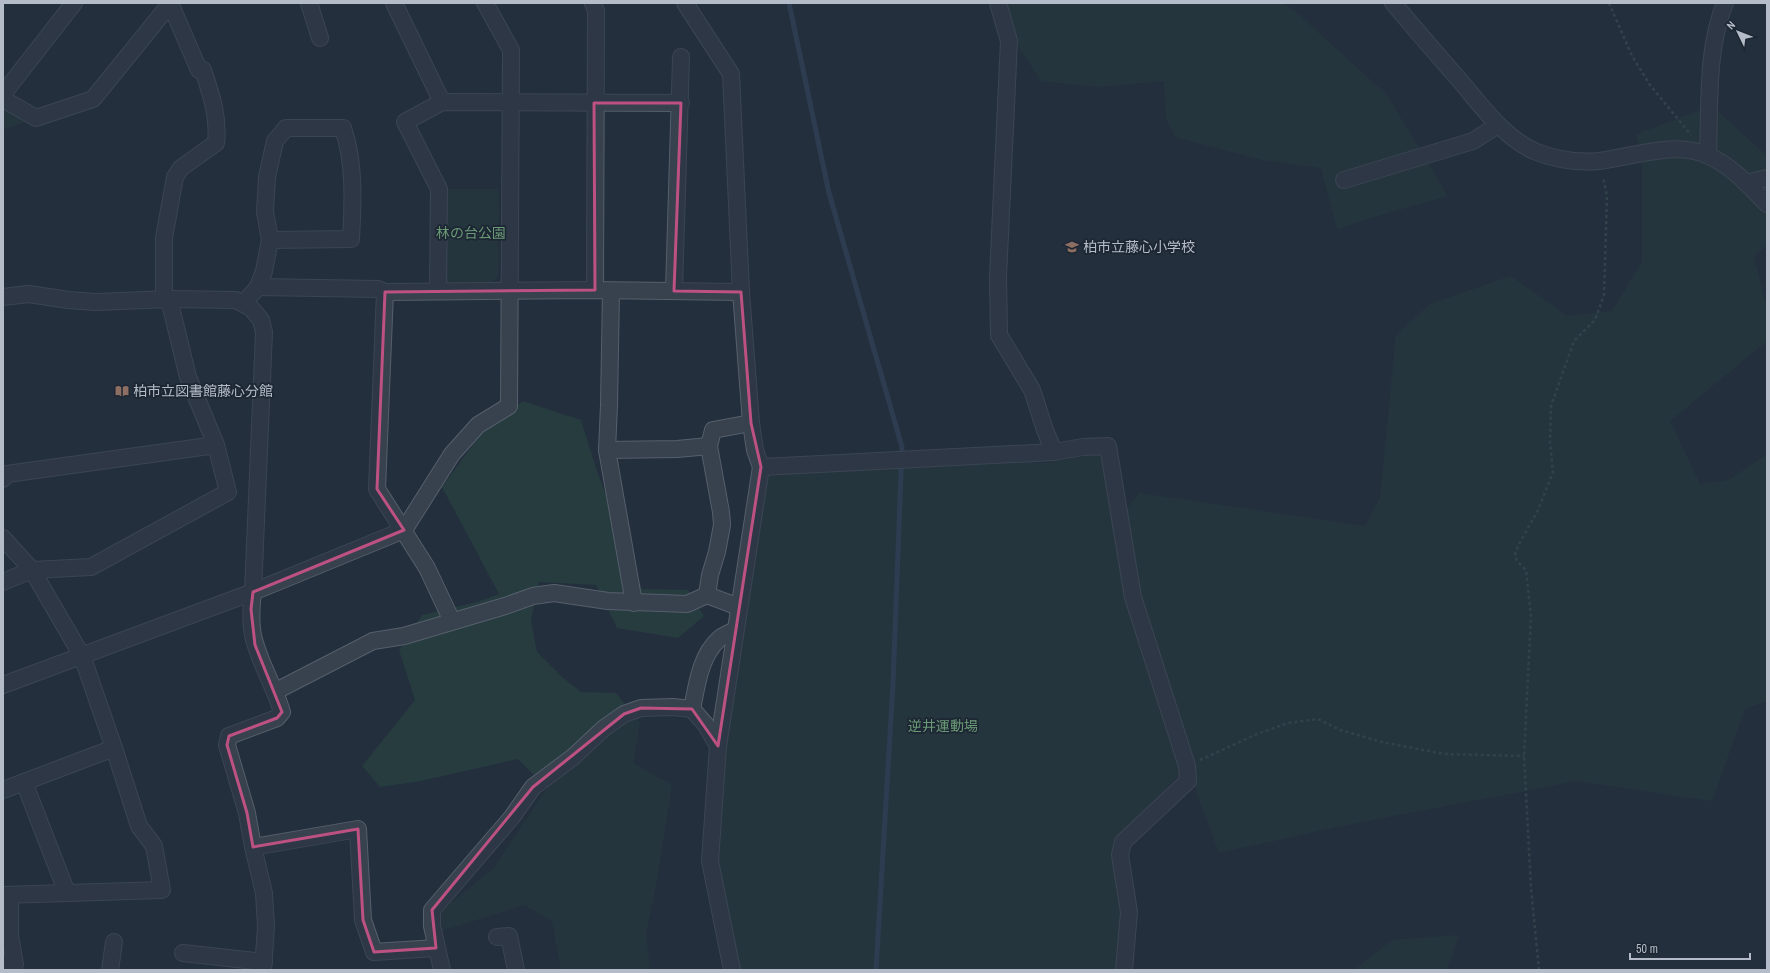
<svg xmlns="http://www.w3.org/2000/svg" width="1770" height="973" font-family="'Archivo Narrow','Noto Sans JP',sans-serif">
<style>
.green{fill:#263c3f}
.lines{fill:none;stroke-linecap:round;stroke-linejoin:round}
.stream{stroke:#394c67;stroke-width:5}
.minor-casing{stroke:#565f6c;stroke-width:18}
.path{stroke:#44595c;stroke-width:2.5;stroke-dasharray:3 3;stroke-linecap:butt}
.minor{stroke:#38414e;stroke-width:16}
.marked{fill:none;stroke:#bd5182;stroke-width:3;stroke-linejoin:round}
.labels{text-anchor:middle;dominant-baseline:central;stroke-width:3.5;stroke-linejoin:round;paint-order:stroke}
.park-label{font-size:14px;fill:#6b9a76;stroke:#1d2633}
.poi-label{font-size:14px;fill:#b4bcc9;stroke:#1d2633;text-anchor:start}
</style>
<rect width="100%" height="100%" fill="#242f3e"/>
<g class="green">
<polygon points="990,3 1283,3 1295,11 1387,95 1448,196 1387,213 1337,229 1321,168 1262,160 1175,137 1166,118 1164,81 1098,87 1041,81"/>
<polygon points="1712,106 1767,156 1767,245 1754,257 1767,309 1767,341 1670,421 1700,484 1729,480 1767,454 1767,701 1745,709 1712,801 1577,781 1336,827 1219,853 1187,766 1167,788 1120,855 1124,970 732,970 710,861 761,467 883,460 1047,463 1101,453 1116,522 1139,493 1365,526 1380,498 1396,335 1430,304 1511,276 1567,316 1612,311 1642,262 1642,155 1636,134"/>
<polygon points="3,109 25,122 3,130"/>
<polygon points="442,189 499,189 498,276 490,284 444,284"/>
<polygon points="523,401 581,420 597,471 642,589 688,590 704,616 678,638 617,628 596,585 539,582 531,620 537,652 562,677 581,692 616,693 640,723 633,763 672,785 656,885 646,934 650,970 561,970 552,921 524,905 441,931 442,910 493,869 547,788 518,759 421,781 380,787 362,766 415,700 399,650 422,615 477,602 499,594 442,487 482,432"/>
<polygon points="1459,935 1447,970 1354,970 1392,940"/>
</g>
<g class="lines">
<polyline class="stream" points="789,3 829,193 902,447 893,684 876,970"/>
<g class="minor-casing">
<g id="minor">
<polyline points="309,3 320,38"/>
<polyline points="394,3 442,102"/>
<polyline points="593,3 596,11 595,290"/>
<polyline points="685,3 731,74 741,292 751,423 755,450 761,467 718,746 710,861 732,970"/>
<polyline points="998,3 1009,41 998,277 999,335 1032,390 1045,430 1054,452"/>
<path d="M1393,3C1416,30 1439,57 1462,83C1483,108 1504,137 1534,151C1554,159 1578,163 1599,161C1633,157 1676,140 1709,156C1733,167 1749,186 1767,204"/>
<polyline points="3,94 74,3"/>
<polyline points="3,99 36,118 93,99 170,4"/>
<path d="M1708,155C1710,105 1706,50 1725,3"/>
<polyline points="1344,180 1473,141 1498,125"/>
<polyline points="1746,183 1767,178"/>
<polyline points="258,287 378,289 385,292"/>
<polyline points="438,291 439,189 405,122 442,102 681,103"/>
<polyline points="611,291 609,405 607,450 634,603"/>
<polyline points="674,291 681,57"/>
<path d="M3,297L29,294L68,300L96,302L169,299L236,300L251,308L261,320L264,332L253,592C251,608 250,631 256,646C263,669 275,688 282,712L277,718L229,736L227,745L247,813L253,847L264,893L266,927L263,970"/>
<path d="M164,299V238L175,177L181,168L216,143C219,117 211,94 203,70H199L170,3"/>
<path d="M244,303L258,287L264,271L270,240L265,212L267,177L275,141L286,128H343C355,163 353,203 351,239L270,240"/>
<polyline points="607,450 677,449 709,446"/>
<polyline points="761,467 1054,452 1083,447 1108,446 1133,597 1187,766 1188,781 1123,842 1120,855 1129,912 1124,970"/>
<polyline points="3,479 7,474 216,445"/>
<polyline points="3,538 32,570 82,656 114,748 139,826 154,846 162,890 3,895"/>
<polyline points="3,582 32,570 91,567 228,492 216,445 188,377 169,299"/>
<polyline points="707,595 710,575 717,552 722,525 721,512 709,446 713,430 751,423"/>
<polyline points="452,621 427,568 377,489 385,292 595,290 741,292"/>
<polyline points="3,685 253,592 404,530 452,454 478,425 509,406 511,50 485,3"/>
<polyline points="276,691 373,641 404,636 505,606 533,596 554,593 608,601 687,604 707,595 739,607"/>
<path d="M692,709C697,685 700,656 719,639C723,635 730,633 735,630"/>
<polyline points="24,782 67,893"/>
<polyline points="3,790 114,748"/>
<polyline points="253,847 358,829 363,920 374,952 436,948"/>
<polyline points="497,937 509,936 516,970"/>
<polyline points="183,953 264,962"/>
<polyline points="3,963 15,964 10,936 10,895"/>
<polyline points="110,970 114,942"/>
<polyline points="442,970 432,926 432,910 512,817 533,787 573,757 604,728 624,714 641,708 673,707 692,709 706,725 718,746"/>
</g>
</g>
<g class="path">
<polyline points="1609,3 1632,56 1650,85 1691,135"/>
<polyline points="1200,760 1257,734 1288,723 1318,719 1340,730 1382,742 1444,754 1524,756"/>
<polyline points="1539,970 1531,888 1524,756 1531,616 1526,570 1517,561 1515,555 1518,546 1538,510 1553,472 1550,443 1551,406 1574,341 1595,320 1604,295 1607,196 1603,177"/>
</g>
<use href="#minor" class="minor"/>
</g>
<path d="M0 0H1770V973H0ZM594,103H681L674,291L741,292L751,423L761,467L718,746L692,709L641,708L624,714L533,787L432,910L436,948L374,952L363,920L358,829L253,847L247,813L227,745L229,736L277,718L282,712L255,645L251,609L253,592L404,530L377,489L385,292L595,290Z" fill="#242f3e" fill-opacity=".55" fill-rule="evenodd"/>
<path class="marked" d="M594,103H681L674,291L741,292L751,423L761,467L718,746L692,709L641,708L624,714L533,787L432,910L436,948L374,952L363,920L358,829L253,847L247,813L227,745L229,736L277,718L282,712L255,645L251,609L253,592L404,530L377,489L385,292L595,290Z"/>
<defs>
<g id="school-bare" transform="scale(1.08)"><path d="M0-5L7-2L0 1L-7-2ZM-4 1L0 2.5L4 1V4Q0 6-4 4Z" fill="#8d6e63" stroke="#1d2633" stroke-width="2.5" paint-order="stroke"/></g>
<g id="library-bare" transform="scale(1.08)"><path d="M-6-4Q-3-5.5-.7-3.5V5Q-3 3-6 4ZM6-4Q3-5.5 .7-3.5V5Q3 3 6 4Z" fill="#8d6e63" stroke="#1d2633" stroke-width="2.5" paint-order="stroke"/></g>
</defs>
<g fill-rule="evenodd">
<use href="#school-bare" x="1072" y="247"/>
<use href="#library-bare" x="122" y="391"/>
</g>
<g class="labels">
<g class="park-label">
<text x="471" y="233">林の台公園</text>
<text x="943" y="726">逆井運動場</text>
</g>
<g class="poi-label">
<text x="1083" y="247">柏市立藤心小学校</text>
<text x="133" y="391">柏市立図書館藤心分館</text>
</g>
</g>
<rect width="1770" height="973" fill="none" stroke="#b4bcc9" stroke-width="8"/>
<g transform="translate(1738 32) rotate(313)" stroke="#1d2633" stroke-width="3" paint-order="stroke">
<path d="M0-3L7 15L0 10L-7 15Z" fill="#b4bcc9"/>
<text y="-6" font-size="11" font-weight="bold" text-anchor="middle" fill="#b4bcc9">N</text>
</g>
<path d="M1630 953v6h120v-6" fill="none" stroke="#b4bcc9" stroke-width="2"/>
<text x="1636" y="953" font-size="12" fill="#b4bcc9" stroke="#1d2633" stroke-width="3" paint-order="stroke">50 m</text>
</svg>
